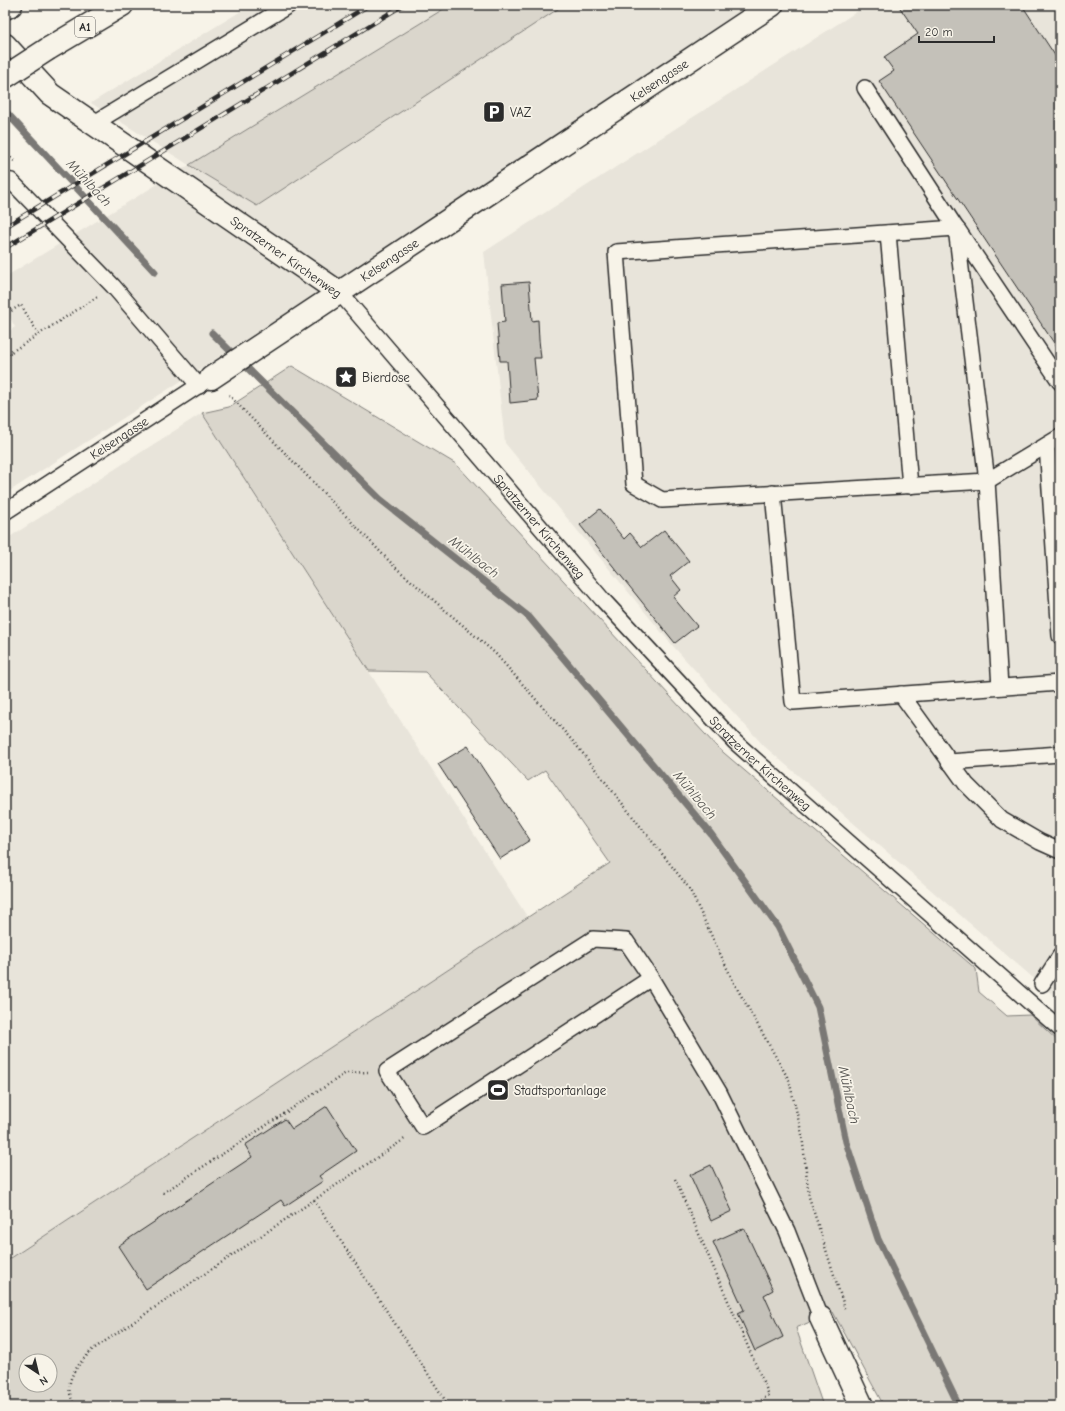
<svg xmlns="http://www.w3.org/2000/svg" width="1065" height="1411" font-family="'Comic Neue',sans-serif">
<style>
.built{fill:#e8e4da}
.green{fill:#dad6cc;stroke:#82807c;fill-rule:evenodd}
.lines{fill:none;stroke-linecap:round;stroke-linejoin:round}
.stream{stroke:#7a7874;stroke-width:7}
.building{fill:#c4c1b9;stroke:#2b2b2b}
.service-casing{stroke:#2b2b2b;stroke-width:18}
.minor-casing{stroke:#2b2b2b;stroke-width:25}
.motorway-casing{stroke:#2b2b2b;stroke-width:25}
.path{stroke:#2b2b2b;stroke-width:2.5;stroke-dasharray:1 3;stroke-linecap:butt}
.service{stroke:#f7f3e8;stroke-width:15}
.minor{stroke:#f7f3e8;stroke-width:22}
.motorway{stroke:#f7f3e8;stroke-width:22}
.rail-casing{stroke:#2b2b2b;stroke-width:4.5}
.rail{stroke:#f7f3e8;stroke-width:3;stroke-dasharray:9;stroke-linecap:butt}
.motorway-bridge-casing{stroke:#2b2b2b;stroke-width:25;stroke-linecap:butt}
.motorway-bridge{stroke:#f7f3e8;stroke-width:22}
.labels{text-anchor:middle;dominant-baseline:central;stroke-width:3.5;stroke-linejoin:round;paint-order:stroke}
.shield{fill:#f7f3e8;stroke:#686764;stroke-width:1}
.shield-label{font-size:12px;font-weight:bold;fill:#2b2b2b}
.street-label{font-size:13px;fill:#2b2b2b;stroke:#f7f3e8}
.poi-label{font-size:13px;fill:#2b2b2b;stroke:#f7f3e8;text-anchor:start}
.water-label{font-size:14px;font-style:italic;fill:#53524f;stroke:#f7f3e8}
</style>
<rect width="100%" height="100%" fill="#f7f3e8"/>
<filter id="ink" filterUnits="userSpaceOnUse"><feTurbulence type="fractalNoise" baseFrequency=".025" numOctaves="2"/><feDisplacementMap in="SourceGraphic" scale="8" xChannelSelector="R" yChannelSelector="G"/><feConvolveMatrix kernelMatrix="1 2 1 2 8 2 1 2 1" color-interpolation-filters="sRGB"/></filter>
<g filter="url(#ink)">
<g class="built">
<polygon points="251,5 750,5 343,277 5,494 5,334 15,327 5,309 5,277 189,165 91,103"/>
<polygon points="867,5 1060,5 1060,1001 764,746 673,646 505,443 484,252"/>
<polygon points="202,413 528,918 5,1262 5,540"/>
</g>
<g class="green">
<polygon points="450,5 564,5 257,206 189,165"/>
<path d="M292,366L456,464L717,747L976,969L979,992L1007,1016L1030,1015L1060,1043V1406H884L833,1312L796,1328L823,1406H5V1262L610,863L545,770L528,781L425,672L369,671L202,413L229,407ZM26,1361H50V1385H26Z"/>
</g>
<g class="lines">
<g class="stream">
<polyline points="5,111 155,272"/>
<polyline points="212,333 380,499 529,617 711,834 778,927 818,1007 846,1142 878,1239 959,1406"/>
</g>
</g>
<g class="building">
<polygon points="898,5 1022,5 1060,63 1060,352 879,81 894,71 884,57 918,34"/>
<polygon points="529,282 532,321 538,320 539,340 541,358 534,358 538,400 510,403 507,361 500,361 497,323 505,322 502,284"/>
<polygon points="600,509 624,539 630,533 642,547 664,530 689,561 670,576 681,590 673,597 697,626 675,643 580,525"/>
<polygon points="468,746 530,840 500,859 438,764"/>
<polygon points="327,1106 356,1151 319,1176 323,1181 285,1206 281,1200 146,1289 118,1246 252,1157 245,1145 285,1119 292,1129"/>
<polygon points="711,1165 732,1211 711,1221 690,1175"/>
<polygon points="744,1228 773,1290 764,1295 783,1337 755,1351 738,1313 744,1310 713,1242"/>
</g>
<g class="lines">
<g class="service-casing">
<g id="service">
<polyline points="865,88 956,228 616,252 634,484 662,500 987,481 1060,437"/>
<polyline points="93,124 289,5"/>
<polyline points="5,184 11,181 113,286 199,386"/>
<polyline points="956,228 987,481 1000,687"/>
<polyline points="958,230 1060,382"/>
<polyline points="888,233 910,486"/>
<path id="s1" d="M340,293L602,599L735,742L1060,1029"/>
<polyline points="1047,445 1060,636"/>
<polyline points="773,493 793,702 1060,683"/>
<path id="s2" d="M5,512L207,380"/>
<polyline points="901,694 966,784 1002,820 1040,842 1060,851"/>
<polyline points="949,762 1060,754"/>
<polyline points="651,978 423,1127 387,1071 593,939 626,941 651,978 719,1092 787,1231 821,1318"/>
<polyline points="1042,984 1060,956"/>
</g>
</g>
<g class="minor-casing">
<g id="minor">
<polyline points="5,45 50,94 340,293"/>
<path id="s3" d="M211,378L772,5"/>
<polyline points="821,1318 862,1406"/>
</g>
</g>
<g class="motorway-casing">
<g id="motorway">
<polyline points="5,8 11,5"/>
<polyline points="48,49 122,5"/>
</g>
</g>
<g class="path">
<polyline points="5,152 14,161"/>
<polyline points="5,301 11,311 21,305 39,335"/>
<polyline points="5,356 97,297"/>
<polyline points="229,395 395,567 495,653 577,746 689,888 734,983 789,1080 802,1135 809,1197 845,1309"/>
<polyline points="675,1179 769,1395 753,1406"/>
<polyline points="163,1193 346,1073 368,1072"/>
<polyline points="314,1200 449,1406"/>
<path d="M75,1406C61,1382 76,1367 92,1350L406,1138"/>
</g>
<use href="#service" class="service"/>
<use href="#minor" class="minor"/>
<use href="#motorway" class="motorway"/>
<g class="rail-casing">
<g id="rail">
<polyline points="5,227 369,5"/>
<polyline points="5,248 403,5"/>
</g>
</g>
<use href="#rail" class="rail"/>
<g class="motorway-bridge-casing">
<polyline id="motorway-bridge" points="5,77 48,49"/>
</g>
<use href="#motorway-bridge" class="motorway-bridge"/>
</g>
</g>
<defs>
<g id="parking-square" transform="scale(1.15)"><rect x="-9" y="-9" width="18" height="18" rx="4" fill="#2b2b2b" stroke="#f7f3e8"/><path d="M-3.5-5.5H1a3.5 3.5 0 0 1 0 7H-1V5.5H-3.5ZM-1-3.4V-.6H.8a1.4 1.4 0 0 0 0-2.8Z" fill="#fff"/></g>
<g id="sight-square" transform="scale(1.15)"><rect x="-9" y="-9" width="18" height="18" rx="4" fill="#2b2b2b" stroke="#f7f3e8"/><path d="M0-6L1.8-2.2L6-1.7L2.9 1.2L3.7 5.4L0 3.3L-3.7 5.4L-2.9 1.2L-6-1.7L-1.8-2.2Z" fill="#fff"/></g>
<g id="stadium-square" transform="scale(1.15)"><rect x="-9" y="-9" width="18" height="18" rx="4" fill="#2b2b2b" stroke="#f7f3e8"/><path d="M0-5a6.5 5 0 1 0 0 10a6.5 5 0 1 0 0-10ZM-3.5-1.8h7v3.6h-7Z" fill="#fff"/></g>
</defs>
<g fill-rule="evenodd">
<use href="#parking-square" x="494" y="112"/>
<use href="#sight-square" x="346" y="377"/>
<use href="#stadium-square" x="498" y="1090"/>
</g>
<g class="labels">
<rect class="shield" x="75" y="17" width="20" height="20" rx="3"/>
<g class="shield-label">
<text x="85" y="27">A1</text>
</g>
<g class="street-label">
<text stroke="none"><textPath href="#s3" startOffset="538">Kelsengasse</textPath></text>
<text transform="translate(286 257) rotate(35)">Spratzerner Kirchenweg</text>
<text stroke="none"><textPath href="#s3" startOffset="214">Kelsengasse</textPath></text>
<text stroke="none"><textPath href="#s2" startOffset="136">Kelsengasse</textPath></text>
<text stroke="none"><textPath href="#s1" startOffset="307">Spratzerner Kirchenweg</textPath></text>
<text stroke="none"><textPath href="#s1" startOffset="631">Spratzerner Kirchenweg</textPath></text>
</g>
<g class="poi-label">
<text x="510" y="112">VAZ</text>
<text x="362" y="377">Bierdose</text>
<text x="514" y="1090">Stadtsportanlage</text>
</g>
<g class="water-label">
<text transform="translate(89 183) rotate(47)">Mühlbach</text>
<text transform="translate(474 557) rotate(38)">Mühlbach</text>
<text transform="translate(695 795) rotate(50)">Mühlbach</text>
<text transform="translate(849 1095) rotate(78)">Mühlbach</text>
</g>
</g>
<rect width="1065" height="1411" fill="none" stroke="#f7f3e8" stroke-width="20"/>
<rect x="10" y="10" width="1045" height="1391" fill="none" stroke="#2b2b2b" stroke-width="1.5" filter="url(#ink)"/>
<g transform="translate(38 1373) rotate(145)"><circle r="19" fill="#f7f3e8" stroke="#a5a39c"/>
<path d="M0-3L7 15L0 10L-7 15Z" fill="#2b2b2b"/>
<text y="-6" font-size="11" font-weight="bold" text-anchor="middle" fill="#2b2b2b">N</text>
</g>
<path d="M919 36v6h75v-6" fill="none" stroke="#2b2b2b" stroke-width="2"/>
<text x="925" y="36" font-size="12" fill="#2b2b2b" stroke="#f7f3e8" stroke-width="3" paint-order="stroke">20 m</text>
</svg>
